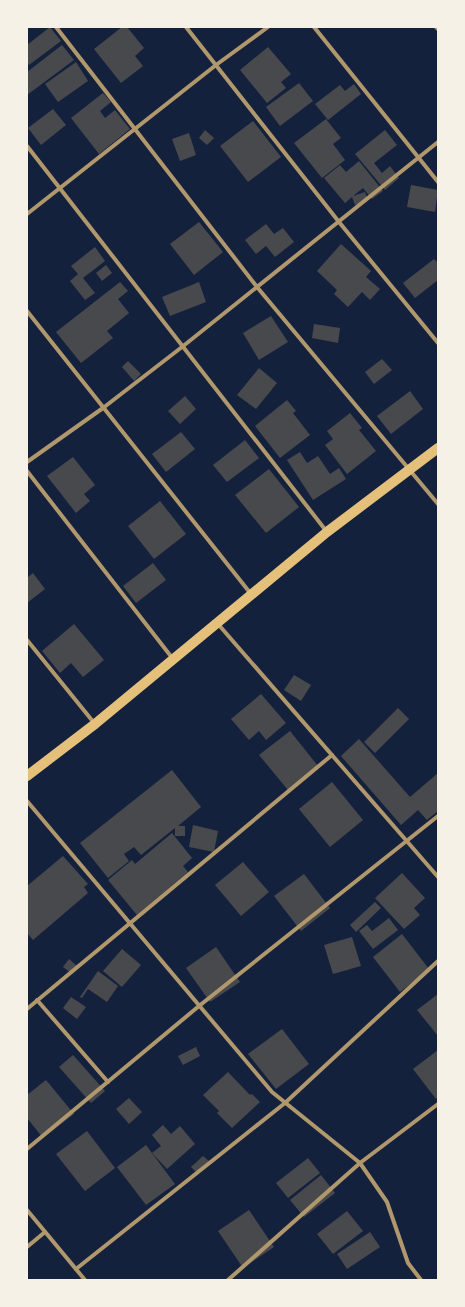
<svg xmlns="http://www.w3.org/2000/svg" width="465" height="1307" font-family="'PT Sans Narrow',sans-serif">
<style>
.building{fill:#48494c}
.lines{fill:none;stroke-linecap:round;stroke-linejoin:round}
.minor{stroke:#b1986c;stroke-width:4}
.primary{stroke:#e5c07b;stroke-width:10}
</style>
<rect width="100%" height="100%" fill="#14213d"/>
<g class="building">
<polygon points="50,27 61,41 29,65 27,62 27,45"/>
<polygon points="122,27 127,27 144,48 135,56 143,66 121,83 94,49"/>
<polygon points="62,45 74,60 27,95 27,72"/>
<polygon points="268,47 291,74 281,82 286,88 267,103 240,70"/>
<polygon points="76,62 88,81 58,102 45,84"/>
<polygon points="299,83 313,101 280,126 266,107"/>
<polygon points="354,84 361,94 328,120 315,104 340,85 345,91"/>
<polygon points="103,93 111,102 100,111 105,118 115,110 130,129 99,154 71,118"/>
<polygon points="53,109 66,125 41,145 28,128"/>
<polygon points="326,119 341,138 333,144 345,160 322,178 294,143"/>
<polygon points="253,121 281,157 248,182 220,146"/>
<polygon points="205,130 214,138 207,145 199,138"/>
<polygon points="385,130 397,145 374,163 382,173 390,166 399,178 385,190 355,154"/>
<polygon points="189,133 196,155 180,161 172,139"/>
<polygon points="359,161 383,191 372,199 363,188 353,196 365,192 368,200 355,205 352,197 345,203 324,178 340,165 346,172"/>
<polygon points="411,185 438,190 435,212 407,207"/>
<polygon points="199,222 223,252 194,275 170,244"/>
<polygon points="266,224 274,234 283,228 294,242 275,257 266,246 256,254 245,240"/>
<polygon points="341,244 371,271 366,277 380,289 370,300 362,292 348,307 334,294 337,290 317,271"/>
<polygon points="95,247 105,261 83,278 95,293 85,300 70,281 78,274 71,266"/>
<polygon points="434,259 438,263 438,280 415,298 403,283"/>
<polygon points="106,265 112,273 102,281 96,273"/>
<polygon points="120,282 128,291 118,299 129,313 107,331 113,338 81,363 56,332"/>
<polygon points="199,282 206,302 170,316 162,297"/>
<polygon points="271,316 288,342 259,360 243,333"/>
<polygon points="314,324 340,328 338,343 312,338"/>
<polygon points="382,359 392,370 374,384 365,372"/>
<polygon points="128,361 141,374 134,381 122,367"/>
<polygon points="259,368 277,383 256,409 237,395"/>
<polygon points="410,391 423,409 391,434 377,416"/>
<polygon points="185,396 196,409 180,424 168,411"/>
<polygon points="287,400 296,411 293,413 310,435 280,458 255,426"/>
<polygon points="350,413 362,428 359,430 376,451 347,474 325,445 333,439 327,431"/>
<polygon points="181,432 195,449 166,472 152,454"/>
<polygon points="245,440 259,458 227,482 213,465"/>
<polygon points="300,452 307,463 318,456 330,474 339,468 346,479 313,500 287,460"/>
<polygon points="73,457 95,485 84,494 90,501 76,513 47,476"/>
<polygon points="269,469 299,507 266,533 235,495"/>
<polygon points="160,501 186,534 154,559 128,526"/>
<polygon points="153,563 166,580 136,603 123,586"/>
<polygon points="33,573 45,589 27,603 27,578"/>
<polygon points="74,624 104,660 83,677 71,663 60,673 42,651"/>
<polygon points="294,675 311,685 301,701 284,690"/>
<polygon points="261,694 286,723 266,740 259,731 249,740 231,719"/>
<polygon points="398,708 409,719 375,753 364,742"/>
<polygon points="290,731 318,766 288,790 259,755"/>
<polygon points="359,739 410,797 438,773 438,811 427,820 418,810 401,825 341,756"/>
<polygon points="172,770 201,807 178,826 185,826 185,836 175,836 175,828 141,855 134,847 124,854 129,861 108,878 80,843"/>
<polygon points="332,782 363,820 330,847 299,809"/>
<polygon points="193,825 218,831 214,852 189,847"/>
<polygon points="172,833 192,858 183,866 188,872 137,915 108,880 132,860 135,864"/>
<polygon points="63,856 88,884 84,887 88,893 33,940 27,933 27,886"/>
<polygon points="243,862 269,892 241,916 215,885"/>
<polygon points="402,873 425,898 414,908 420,915 404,929 375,898"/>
<polygon points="304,874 330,908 301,931 274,896"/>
<polygon points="375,902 381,908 356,932 350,925"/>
<polygon points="389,918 398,930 373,949 359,931 367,925 372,931"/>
<polygon points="402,934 429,969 400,992 373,957"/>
<polygon points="352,937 361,966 333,974 324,945"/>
<polygon points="216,947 240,982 210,1002 186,968"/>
<polygon points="122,949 141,965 122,987 103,971"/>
<polygon points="69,959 77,966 71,973 63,967"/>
<polygon points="98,971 118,986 107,1002 88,989 82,998 80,997"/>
<polygon points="438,994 438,1036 417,1010"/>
<polygon points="71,997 86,1007 77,1019 63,1008"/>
<polygon points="282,1029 309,1064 276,1089 248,1054"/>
<polygon points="196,1047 200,1056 183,1065 178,1056"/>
<polygon points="438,1050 438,1097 436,1099 413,1069"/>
<polygon points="73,1055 105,1091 91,1103 59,1067"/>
<polygon points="228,1072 250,1095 252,1094 260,1102 232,1128 217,1113 219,1111 203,1095"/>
<polygon points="46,1080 74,1114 43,1138 27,1118 27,1095"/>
<polygon points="129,1098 142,1112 129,1124 116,1109"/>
<polygon points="163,1125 171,1134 180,1126 195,1144 167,1169 152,1153 161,1146 152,1135"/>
<polygon points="87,1131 115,1168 85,1191 56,1154"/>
<polygon points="146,1145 175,1184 146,1205 117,1167"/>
<polygon points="203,1156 209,1161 196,1172 191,1167"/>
<polygon points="308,1158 320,1173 288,1198 276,1183"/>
<polygon points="321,1175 335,1193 304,1217 290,1200"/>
<polygon points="249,1210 274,1247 243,1268 218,1231"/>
<polygon points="347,1211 363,1231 333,1254 317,1234"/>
<polygon points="370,1232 380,1247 347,1269 337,1254"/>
</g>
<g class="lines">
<g class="minor">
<polyline points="56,27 257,287 438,504"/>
<polyline points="186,27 339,222 438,343"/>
<polyline points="314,27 438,182"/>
<polyline points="436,27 438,29"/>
<polyline points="27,146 327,532"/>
<polyline points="27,214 216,65 268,27"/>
<polyline points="27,311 251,594"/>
<polyline points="27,462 103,408 182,347 438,142"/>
<polyline points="27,471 173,659"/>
<polyline points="218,624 438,877"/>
<polyline points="27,640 95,724"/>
<polyline points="27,801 272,1092 360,1163 387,1202 408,1263 421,1280"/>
<polyline points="37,1000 108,1082"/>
<polyline points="27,1009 332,755"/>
<polyline points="27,1149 199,1006 438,816"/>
<polyline points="27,1210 85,1280"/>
<polyline points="27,1247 45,1232"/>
<polyline points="76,1269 285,1103 438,961"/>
<polyline points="228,1280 360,1163 438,1104"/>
</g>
<polyline class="primary" points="27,776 95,724 327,532 438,448"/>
</g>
<rect width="465" height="1307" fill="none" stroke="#f6f1e7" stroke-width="56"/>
</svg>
